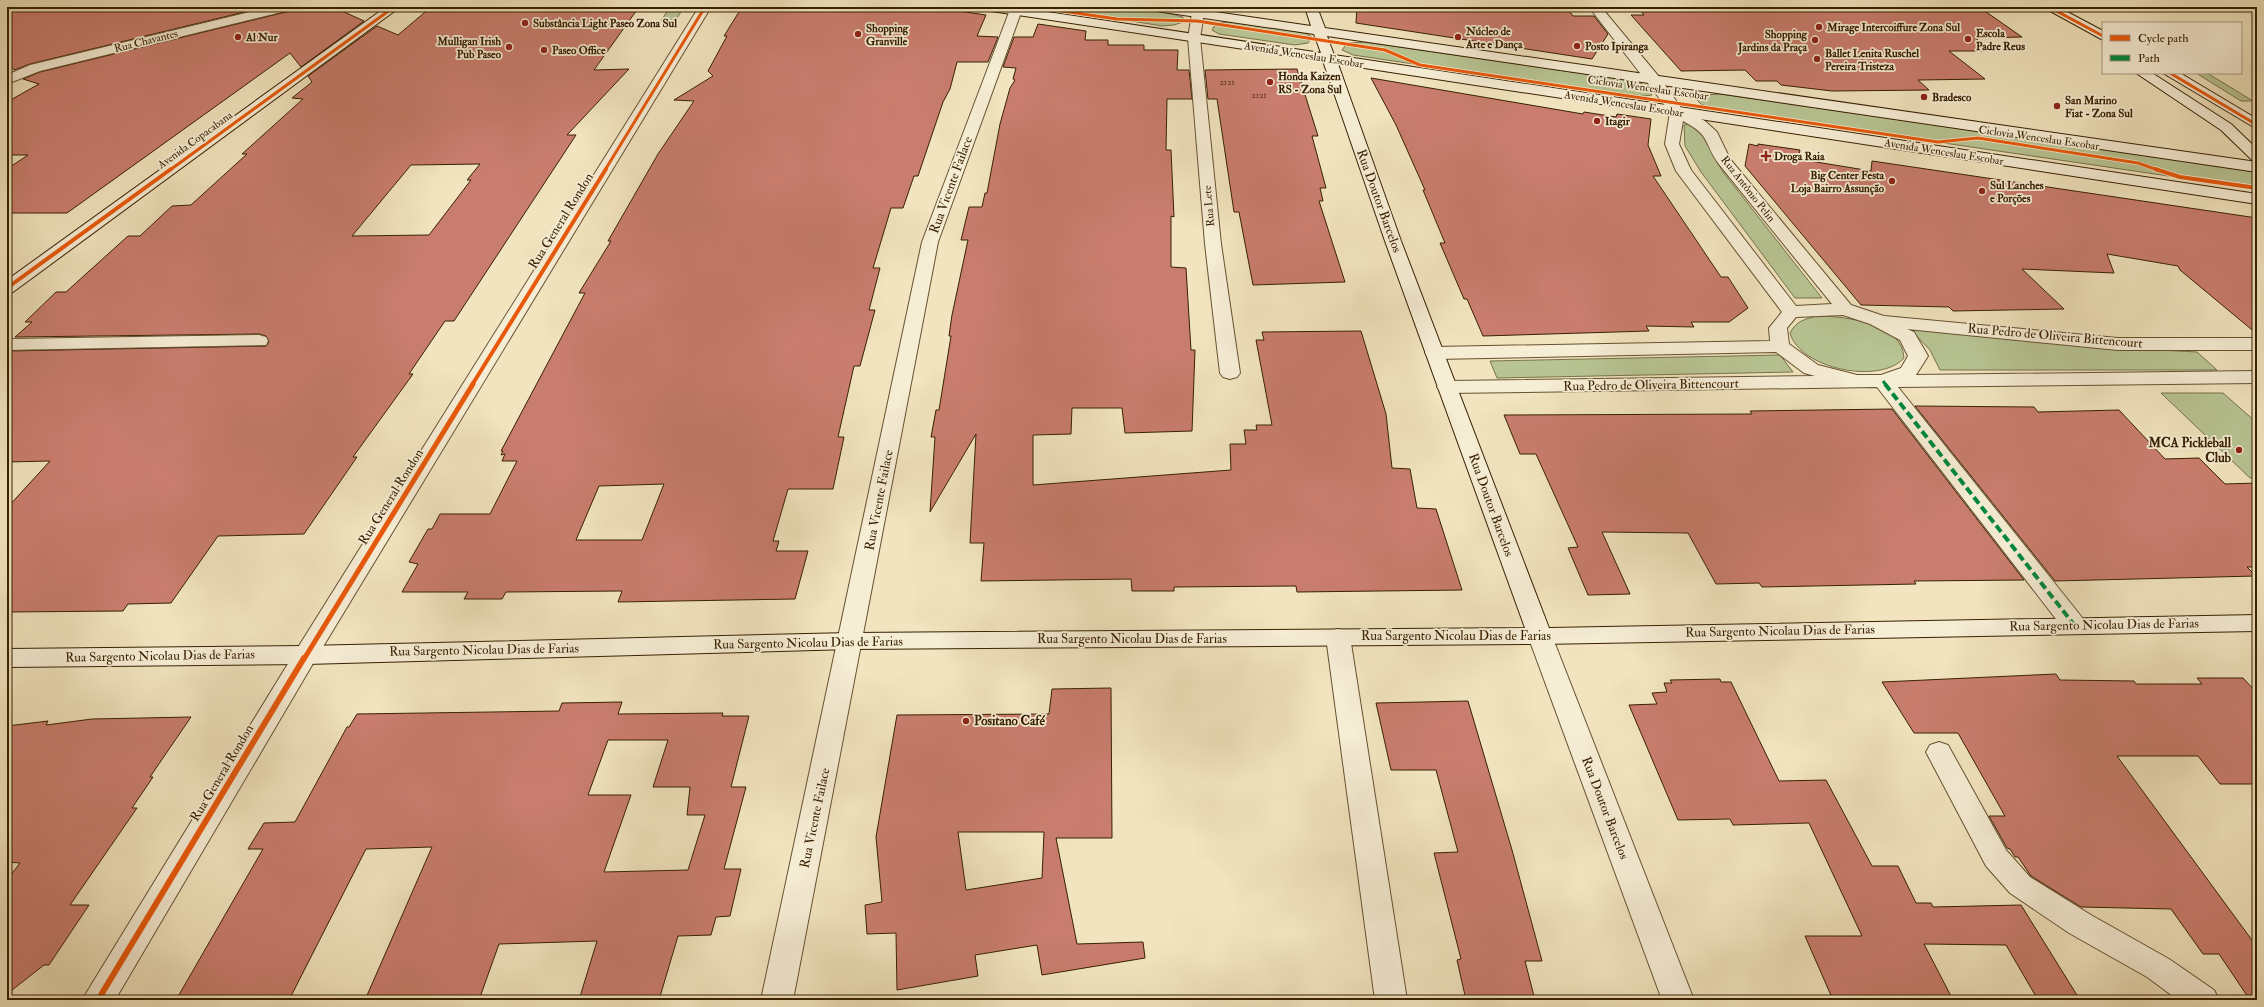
<svg xmlns="http://www.w3.org/2000/svg" width="2264" height="1007" font-family="'IM FELL Double Pica',serif">
<style>
.green{fill:#b8c493;stroke:#78724a}
.building{fill:#c97d6e;stroke:#382000;fill-rule:evenodd}
.lines{fill:none;stroke-linecap:round;stroke-linejoin:round}
.street-casing{stroke:#665130;stroke-width:2}
.secondary-casing{stroke:#382000;stroke-width:2}
.street{fill:#f6edd5;fill-rule:evenodd}
.secondary{fill:#f6edd5;fill-rule:evenodd}
.quiet-far1{stroke:#00873e;stroke-width:3;stroke-dasharray:6 3;stroke-linecap:butt}
.quiet{stroke:#00873e;stroke-width:4;stroke-dasharray:8 4;stroke-linecap:butt}
.cycleway-far3-casing{stroke:#f6edd5;stroke-width:4.5}
.cycleway-far2-casing{stroke:#f6edd5;stroke-width:6}
.cycleway-far1-casing{stroke:#f6edd5;stroke-width:8}
.cycleway-casing{stroke:#f6edd5;stroke-width:9}
.cycleway-far3{stroke:#e8590c;stroke-width:3}
.cycleway-far2{stroke:#e8590c;stroke-width:4}
.cycleway-far1{stroke:#e8590c;stroke-width:5}
.cycleway{stroke:#e8590c;stroke-width:6}
.poi-dot{fill:#8f2418;stroke:#f6edd5;stroke-width:1.5}
.labels{text-anchor:middle;dominant-baseline:central;stroke-width:3.5;stroke-linejoin:round;paint-order:stroke}
.far-number-label{font-size:9px;fill:#5c371c}
.far-poi-label{font-size:11px;font-weight:bold;fill:#382000;stroke:#f6edd5;text-anchor:start}
.far-street-label{font-size:11px;fill:#382000;stroke:#f6edd5}
.street-label{font-size:13px;fill:#382000;stroke:#f6edd5}
.poi-label{font-size:13px;font-weight:bold;fill:#382000;stroke:#f6edd5;text-anchor:end}
</style>
<rect width="100%" height="100%" fill="#f1e4be"/>
<filter id="stains"><feTurbulence type="fractalNoise" baseFrequency=".005" numOctaves="4"/><feColorMatrix values="0 0 0 0 .2 0 0 0 0 .09 0 0 0 0 .02 0 0 0 .5 -.17"/></filter>
<radialGradient id="worn" r=".72"><stop offset=".6" stop-color="#630" stop-opacity="0"/><stop offset="1" stop-color="#630" stop-opacity=".3"/></radialGradient>
<g class="green">
<polygon points="670,7 684,7 675,21 661,21"/>
<path d="M1045,7C1091,7 1138,4 1183,17V22L1174,25L1162,26Z"/>
<polygon points="1230,22 1306,33 1312,37 1308,43 1295,45 1219,34 1212,30 1216,23"/>
<polygon points="1365,42 1635,81 1649,87 1652,95 1636,97 1353,55 1342,50 1347,43"/>
<polygon points="2196,73 2207,73 2253,101 2241,101"/>
<polygon points="1720,94 2257,171 2257,189 1712,109 1701,104 1695,98 1706,95"/>
<polygon points="1690,124 1699,127 1723,172 1822,298 1795,298 1701,172 1685,146 1684,125"/>
<path d="M1817,316C1844,316 1903,323 1904,358C1880,385 1800,369 1790,333C1796,321 1805,319 1817,316Z"/>
<polygon points="1910,329 2100,347 2197,352 2217,370 1940,370 1930,350"/>
<polygon points="1780,355 1793,372 1497,378 1490,361"/>
<polygon points="2161,393 2223,393 2257,423 2257,478 2250,478"/>
</g>
<g class="building">
<polygon points="7,7 265,7 30,64 14,70 7,62"/>
<polygon points="293,7 342,7 342,11 364,21 301,67 290,53 67,213 7,213 7,169 28,155 7,155 7,102 39,84 23,79 40,72 290,11"/>
<path d="M431,7H639L594,70L629,69L567,135H576L454,321H445L409,374H413L353,457H357L304,534L218,536L171,603L128,604L123,611L7,612V508L50,461L7,462V351L266,346L269,342L266,336L259,334L15,337L32,322H25L56,292H66L128,236H140L172,206L191,205L247,154H242L303,99L292,98L312,82L308,76L377,26L398,35ZM480,164L467,180H471L429,235L352,236L411,165Z"/>
<path d="M742,7H896L920,10L921,7H932L986,15L977,36L998,37L988,62H957L950,89L943,102L918,176H914L903,208H891L873,268H880L869,310H875L860,366H854L838,437H844L833,489H788L773,541H779L776,551H808L795,599L618,602L622,591L506,592L502,599H464L468,592H402L418,564L409,562L428,529H432L440,514H490L517,461H502L505,454L501,455L503,451H501L585,293H579L611,241H608L658,154L694,101L674,100L713,76L708,71L727,36H724ZM664,484L642,540H576L599,486Z"/>
<polygon points="1357,7 1567,8 1573,16 1594,16 1608,34 1592,59 1356,23"/>
<polygon points="1637,7 1979,7 2022,37 1975,38 1993,51 1949,51 1985,79 1918,80 1929,90 1832,91 1781,85 1777,81 1756,81 1745,70 1681,71 1631,15 1644,15"/>
<polygon points="1038,24 1086,31 1085,40 1108,40 1108,45 1144,45 1144,50 1178,50 1177,70 1189,70 1192,99 1167,99 1166,150 1171,150 1174,217 1171,216 1171,267 1186,268 1191,350 1195,350 1192,431 1125,433 1122,408 1072,408 1071,434 1033,435 1033,485 1231,470 1230,444 1246,444 1244,430 1257,430 1256,425 1272,425 1256,340 1264,340 1262,332 1361,331 1386,414 1392,468 1410,469 1417,508 1436,509 1462,590 1297,592 1296,586 1174,587 1174,591 1132,591 1131,579 981,581 984,543 970,543 976,434 930,512 935,437 931,437 936,410 939,410 951,336 949,336 952,315 968,240 961,240 969,207 982,207 985,193 987,193 1000,124 1010,88 1015,80 1013,79 1016,68 1003,67 1014,37 1033,37"/>
<polygon points="1297,69 1318,136 1312,136 1326,188 1320,188 1323,201 1319,201 1345,282 1253,285 1239,212 1234,212 1217,99 1208,99 1205,70"/>
<polygon points="1371,78 1583,114 1584,112 1616,117 1617,114 1651,119 1648,145 1661,176 1653,176 1721,277 1728,277 1748,308 1729,322 1691,322 1694,327 1646,326 1649,331 1483,336 1467,299 1464,299 1440,243 1445,243 1423,190 1425,190 1396,125"/>
<polygon points="1749,144 1758,146 1758,144 1800,150 1798,159 1871,171 1872,161 2257,218 2257,334 2180,270 2178,266 2107,254 2114,273 2022,269 2064,309 1953,311 1949,307 1861,305 1745,166"/>
<polygon points="1915,406 2034,407 2038,412 2119,410 2165,459 2199,458 2225,484 2257,483 2257,567 2247,567 2256,576 2055,581"/>
<polygon points="1892,409 2024,580 1914,581 1916,584 1762,587 1759,583 1716,584 1688,533 1602,532 1630,594 1588,595 1568,548 1578,547 1536,454 1520,454 1504,415 1752,414 1750,411"/>
<polygon points="2056,674 2060,680 2134,681 2136,684 2202,684 2197,678 2243,678 2257,693 2257,784 2220,784 2198,756 2117,756 2257,947 2257,1000 2250,1000 2219,954 2203,954 2171,909 2081,907 2031,876 2018,857 2015,857 2010,849 2007,848 1989,816 2005,816 1958,733 1914,733 1882,682"/>
<polygon points="1720,679 1721,682 1731,682 1779,781 1826,780 1872,866 1898,866 1916,903 1931,903 1933,907 2021,905 2080,1000 2038,1000 2006,945 1924,944 1953,1000 1833,1000 1805,936 1862,936 1809,823 1733,825 1730,819 1678,820 1629,705 1657,704 1652,693 1667,692 1664,683 1672,683 1670,680"/>
<path d="M1111,688L1112,838H1056L1077,944L1143,942L1145,958L1042,975L1037,945L975,955L978,976L897,990L896,933L867,934L865,905L882,902L876,837L897,715L1049,714L1052,689ZM958,832H1044L1042,878L966,890Z"/>
<polygon points="1468,701 1512,850 1542,961 1525,961 1535,1000 1466,1000 1457,960 1461,959 1434,853 1458,852 1436,770 1391,770 1376,703"/>
<path d="M622,702L618,714L723,713L722,716H749L731,787H746L724,869H741L730,916L716,917L711,935L678,936L659,1000H579L597,941L499,944L479,1000H365L432,847L366,849L289,1000H176L263,849H248L264,823L295,822L347,727H349L357,714L559,711L562,703ZM608,740H668L653,787H690L687,815H705L688,870L604,872L631,795H588Z"/>
<polygon points="191,717 150,777 153,777 132,808 137,808 70,905 89,905 49,965 44,965 7,994 7,880 20,863 7,862 7,726 48,721 46,725 92,719"/>
</g>
<g class="lines">
<g class="street-casing">
<g id="street">
<polygon points="271,7 292,7 290,10 40,71 7,84 7,75 30,65"/>
<polygon points="699,7 711,7 318,655 115,1000 82,1000 297,649"/>
<polygon points="1011,7 1023,7 938,242 793,1000 761,1000 922,242"/>
<path d="M1589,7H1601L1660,78L1682,109L1705,121L1717,132L1730,159L1851,305L1884,316L2118,338H2257V350H2118L1907,329L1914,332L1928,356L1916,375L2257,371V383L1898,387L2084,620L2087,626L2084,632L2075,634L2066,632L1877,387L1447,393L1440,391L1437,387L1440,383L1447,381L1815,376L1804,373L1776,352L1435,359L1428,357L1425,353L1428,349L1435,347L1770,341L1769,328L1782,312L1676,171L1665,144L1670,112ZM1683,121C1711,136 1703,141 1718,163L1832,304L1796,306L1691,170L1679,144ZM1843,315L1870,324L1900,340L1908,356L1901,368L1881,375H1857L1818,365L1789,344L1787,328L1796,317Z"/>
<polygon points="1198,9 1204,13 1200,38 1221,244 1240,373 1237,377 1230,379 1223,377 1220,373 1205,244 1188,38 1192,13"/>
<polygon points="259,335 266,337 268,341 266,345 7,350 7,340 10,339"/>
<polygon points="1540,628 1549,630 1552,636 1694,1000 1662,1000 1528,636 1531,630"/>
<polygon points="1338,629 1347,631 1350,637 1407,1000 1375,1000 1326,637 1329,631"/>
<polygon points="1939,742 1948,745 2006,850 2030,877 2091,915 2169,959 2214,990 2219,1000 2178,1000 2147,977 2069,933 2010,893 1986,866 1926,752 1930,745"/>
</g>
</g>
<g class="secondary-casing">
<g id="secondary">
<polygon points="386,7 400,7 13,292 7,293 7,280"/>
<polygon points="985,7 1015,7 1321,53 1314,34 1156,11 1150,7 1181,7 1311,26 1305,7 1317,7 1325,28 2257,162 2257,172 1327,36 1334,55 2257,194 2257,204 1338,64 1401,241 1549,628 2257,615 2257,631 1540,644 851,649 306,664 7,667 7,649 306,646 851,633 1525,628 1385,241 1323,61 991,11"/>
<polygon points="2043,7 2058,7 2103,31 2103,40"/>
<polygon points="2136,73 2152,73 2231,124 2257,149 2257,162 2252,160 2221,130"/>
<polygon points="2163,73 2180,73 2257,119 2257,129"/>
</g>
</g>
<use href="#street" class="street"/>
<use href="#secondary" class="secondary"/>
<polyline class="quiet-far1" points="1883,381 1886,385"/>
<polyline class="quiet" points="1885,384 2075,626"/>
<g class="cycleway-far3-casing">
<g id="cycleway-far3">
<polyline points="1035,7 1117,19 1197,21 1385,50 1420,65 1938,142 1978,138 2138,163 2158,170"/>
<polyline points="2049,7 2103,36"/>
<polyline points="2170,73 2257,125"/>
<polyline points="170,170 394,7"/>
<polyline points="605,170 705,7"/>
</g>
</g>
<g class="cycleway-far2-casing">
<g id="cycleway-far2">
<polyline points="2155,169 2180,177 2257,188"/>
<polyline points="7,288 171,169"/>
<polyline points="472,385 606,169"/>
</g>
</g>
<g class="cycleway-far1-casing">
<polyline id="cycleway-far1" points="304,659 473,384"/>
</g>
<g class="cycleway-casing">
<polyline id="cycleway" points="98,1000 304,658"/>
</g>
<use href="#cycleway-far3" class="cycleway-far3"/>
<use href="#cycleway-far2" class="cycleway-far2"/>
<use href="#cycleway-far1" class="cycleway-far1"/>
<use href="#cycleway" class="cycleway"/>
</g>
<g class="poi-dot">
<circle cx="525" cy="23" r="4"/>
<circle cx="1819" cy="27" r="4"/>
<circle cx="858" cy="34" r="4"/>
<circle cx="238" cy="37" r="4"/>
<circle cx="1458" cy="37" r="4"/>
<circle cx="1968" cy="39" r="4"/>
<circle cx="1815" cy="40" r="4"/>
<circle cx="1577" cy="46" r="4"/>
<circle cx="509" cy="47" r="4"/>
<circle cx="544" cy="50" r="4"/>
<circle cx="1817" cy="59" r="4"/>
<circle cx="1270" cy="82" r="4"/>
<circle cx="1924" cy="97" r="4"/>
<circle cx="2057" cy="106" r="4"/>
<circle cx="1597" cy="121" r="4"/>
<path d="M1764 150h4v4h4v4h-4v4h-4v-4h-4v-4h4z"/>
<circle cx="1892" cy="181" r="4"/>
<circle cx="1982" cy="191" r="4"/>
<circle cx="2239" cy="450" r="4"/>
<circle cx="966" cy="721" r="4"/>
</g>
<g class="labels">
<g class="far-number-label">
<text x="1227" y="82">2121</text>
<text x="1259" y="95">2121</text>
</g>
<g class="far-poi-label">
<text x="533" y="23">Substância Light Paseo Zona Sul</text>
<text x="1827" y="27">Mirage Intercoiffure Zona Sul</text>
<text x="866" y="28">Shopping<tspan x="866" dy="13">Granville</tspan></text>
<text x="1466" y="31">Núcleo de<tspan x="1466" dy="13">Arte e Dança</tspan></text>
<text x="1976" y="33">Escola<tspan x="1976" dy="13">Padre Reus</tspan></text>
<text x="1807" y="34" text-anchor="end">Shopping<tspan x="1807" dy="13">Jardins da Praça</tspan></text>
<text x="246" y="37">Al Nur</text>
<text x="501" y="41" text-anchor="end">Mulligan Irish<tspan x="501" dy="13">Pub Paseo</tspan></text>
<text x="1585" y="46">Posto Ipiranga</text>
<text x="552" y="50">Paseo Office</text>
<text x="1825" y="53">Ballet Lenita Ruschel<tspan x="1825" dy="13">Pereira Tristeza</tspan></text>
<text x="1278" y="76">Honda Kaizen<tspan x="1278" dy="13">RS - Zona Sul</tspan></text>
<text x="1932" y="97">Bradesco</text>
<text x="2065" y="100">San Marino<tspan x="2065" dy="13">Fiat - Zona Sul</tspan></text>
<text x="1605" y="121">Itagir</text>
<text x="1774" y="156">Droga Raia</text>
<text x="1884" y="175" text-anchor="end">Big Center Festa<tspan x="1884" dy="13">Loja Bairro Assunção</tspan></text>
<text x="1990" y="185">Sul Lanches<tspan x="1990" dy="13">e Porções</tspan></text>
</g>
<g class="far-street-label">
<text transform="translate(146 41) rotate(-14)">Rua Chavantes</text>
<text transform="translate(1304 55) rotate(9)">Avenida Wenceslau Escobar</text>
<text transform="translate(1648 88) rotate(8)">Ciclovia Wenceslau Escobar</text>
<text transform="translate(1624 104) rotate(9)">Avenida Wenceslau Escobar</text>
<text transform="translate(2039 138) rotate(8)">Ciclovia Wenceslau Escobar</text>
<text transform="translate(195 140) rotate(-36)">Avenida Copacabana</text>
<text transform="translate(1944 152) rotate(9)">Avenida Wenceslau Escobar</text>
<text transform="translate(1748 189) rotate(52)">Rua Antônio Pelin</text>
<text transform="translate(1209 206) rotate(-95)">Rua Lete</text>
</g>
<g class="street-label">
<text transform="translate(951 185) rotate(-70)">Rua Vicente Failace</text>
<text transform="translate(1379 201) rotate(70)">Rua Doutor Barcelos</text>
<text transform="translate(561 221) rotate(-58)">Rua General Rondon</text>
<text transform="translate(2055 336) rotate(5)">Rua Pedro de Oliveira Bittencourt</text>
<text transform="translate(1651 385) rotate(-1)">Rua Pedro de Oliveira Bittencourt</text>
<text transform="translate(391 497) rotate(-58)">Rua General Rondon</text>
<text transform="translate(879 500) rotate(-79)">Rua Vicente Failace</text>
<text transform="translate(1491 505) rotate(70)">Rua Doutor Barcelos</text>
<text transform="translate(2104 625) rotate(-1)">Rua Sargento Nicolau Dias de Farias</text>
<text transform="translate(1780 631) rotate(-1)">Rua Sargento Nicolau Dias de Farias</text>
<text x="1456" y="636">Rua Sargento Nicolau Dias de Farias</text>
<text x="1132" y="639">Rua Sargento Nicolau Dias de Farias</text>
<text transform="translate(808 643) rotate(-1)">Rua Sargento Nicolau Dias de Farias</text>
<text transform="translate(484 650) rotate(-1)">Rua Sargento Nicolau Dias de Farias</text>
<text transform="translate(160 656) rotate(-1)">Rua Sargento Nicolau Dias de Farias</text>
<text transform="translate(222 773) rotate(-59)">Rua General Rondon</text>
<text transform="translate(1605 808) rotate(69)">Rua Doutor Barcelos</text>
<text transform="translate(815 818) rotate(-78)">Rua Vicente Failace</text>
</g>
<g class="poi-label">
<text x="2231" y="443">MCA Pickleball<tspan x="2231" dy="15">Club</tspan></text>
<text x="974" y="721" text-anchor="start">Positano Café</text>
</g>
</g>
<rect width="2264" height="1007" fill="none" stroke="#f1e4be" stroke-width="24"/>
<rect x="8" y="8" width="2248" height="991" fill="none" stroke="#382000" stroke-width="2"/>
<rect x="12" y="12" width="2240" height="983" fill="none" stroke="#382000"/>
<rect x="2102" y="22" width="140" height="52" fill="#f6edd5" stroke="#aa9b80"/>
<rect x="2110" y="35" width="20" height="6" fill="#e8590c" stroke="#aa9b80"/>
<text x="2138" y="42" font-size="12" fill="#382000">Cycle path</text>
<rect x="2110" y="55" width="20" height="6" fill="#00873e" stroke="#aa9b80"/>
<text x="2138" y="62" font-size="12" fill="#382000">Path</text>
<rect width="100%" height="100%" filter="url(#stains)"/>
<rect width="100%" height="100%" fill="url(#worn)"/>
</svg>
